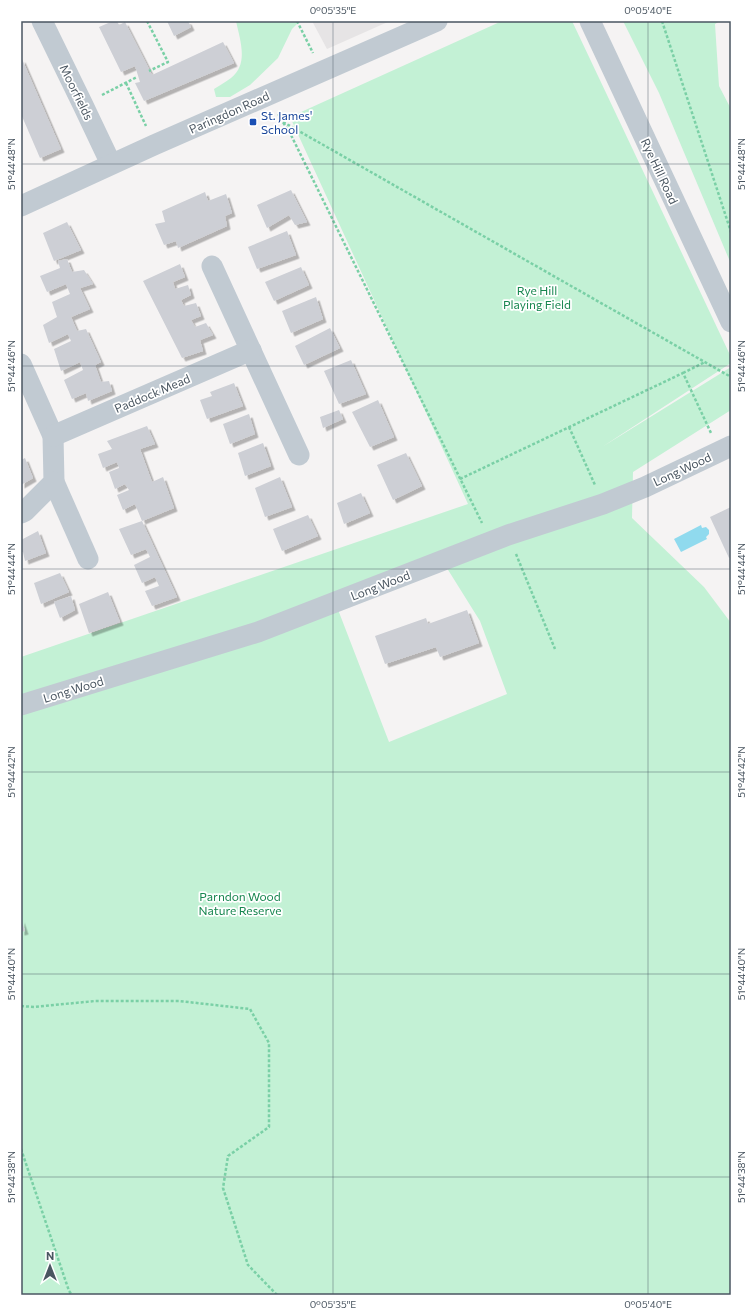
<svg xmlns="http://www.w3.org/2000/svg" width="752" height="1316" font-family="Commissioner,sans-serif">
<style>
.education{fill:#e6e4e5}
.green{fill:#c3f1d5;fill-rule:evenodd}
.water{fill:#90daee}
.building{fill:#cdcfd5;filter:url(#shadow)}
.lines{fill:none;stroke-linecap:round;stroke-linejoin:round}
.path{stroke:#7ad0a6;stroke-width:2.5;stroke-dasharray:3 2;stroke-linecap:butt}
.minor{stroke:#c1cad2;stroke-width:21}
.ticks{fill:none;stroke:#4a5661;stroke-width:1;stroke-opacity:0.45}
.transit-dot{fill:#1a4fb4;stroke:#fff;stroke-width:1.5}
.labels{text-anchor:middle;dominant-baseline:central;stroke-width:3.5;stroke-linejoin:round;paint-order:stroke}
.street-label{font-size:12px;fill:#4a5661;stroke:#fff}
.transit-label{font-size:12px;fill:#164399;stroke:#fff;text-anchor:start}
.park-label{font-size:12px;fill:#17864f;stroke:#fff}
.neatline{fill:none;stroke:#4a5661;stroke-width:1.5}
.ticks-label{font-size:10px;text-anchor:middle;fill:#4a5661}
</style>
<defs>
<filter id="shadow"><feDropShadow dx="3.5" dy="3.5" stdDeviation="0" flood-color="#0004"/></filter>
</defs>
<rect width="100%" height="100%" fill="#f5f3f3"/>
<polygon class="education" points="312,21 390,21 327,49"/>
<g class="green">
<path d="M236,21H300L292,29L278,58L250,85L230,97H216L214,89C220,85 226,82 231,78C249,64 240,40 236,21Z"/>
<path d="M502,21H572L731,357V363L602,447L731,367V410L633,472L632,518L704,587L731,623V1295H21V657L468,504L290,117ZM445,565L480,621L507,694L389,742L337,607Z"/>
<polygon points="623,21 720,21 715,24 719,86 731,109 731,264 659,93"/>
</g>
<polygon class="water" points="701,525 702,528 706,527 709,530 709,534 706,537 707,539 681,552 674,539"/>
<g class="building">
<polygon points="113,21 117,21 119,25 125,22 152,75 223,42 234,63 144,101 135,83 140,82 135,66 121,72 99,27"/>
<polygon points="167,21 188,21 191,27 174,36"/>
<polygon points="22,59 61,149 40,158 21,114 21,60"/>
<polygon points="291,190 307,222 295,225 289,215 267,228 257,205"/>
<polygon points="205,192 208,201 226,194 232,213 225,216 227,226 178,248 176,241 164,245 155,224 165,222 162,211"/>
<polygon points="67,222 81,250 54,261 43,233"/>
<polygon points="287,231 296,255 257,269 248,247"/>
<polygon points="67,259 72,272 84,270 93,284 80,288 90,309 71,317 77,331 86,329 101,362 95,365 101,382 109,381 112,391 88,401 86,393 72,399 64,380 83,370 80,362 61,371 54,349 71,341 68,334 49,343 43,325 57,317 52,302 70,294 66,284 47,292 40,276 60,268 58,261"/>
<polygon points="180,264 185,277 173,282 175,289 188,285 191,295 181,300 184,306 196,303 201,316 191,320 195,327 206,323 213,335 200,340 203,351 182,358 143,281"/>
<polygon points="301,267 309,285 274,301 265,282"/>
<polygon points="316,297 323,319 291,333 282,311"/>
<polygon points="330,328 340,348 304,365 295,346"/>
<polygon points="351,360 366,394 339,404 324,371"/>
<polygon points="234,383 243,406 207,419 200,400 212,396 210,392"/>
<polygon points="378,400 394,437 370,447 352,412"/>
<polygon points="339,410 343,419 323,428 320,417"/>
<polygon points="249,414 255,434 230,444 223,424"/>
<polygon points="147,426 155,444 140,449 152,482 163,477 174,508 142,521 135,504 123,510 117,495 129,490 125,484 115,489 109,472 119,468 117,462 103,468 98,454 112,449 107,441"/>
<polygon points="263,443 271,466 245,476 238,453"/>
<polygon points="406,453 422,486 393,500 377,465"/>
<polygon points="25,458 33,478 21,485 21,460"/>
<polygon points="280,477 292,507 265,517 255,488"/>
<polygon points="361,493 370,513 344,524 337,503"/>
<polygon points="731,507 731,557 729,558 710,517"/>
<polygon points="308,515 318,536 282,551 273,529"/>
<polygon points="142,521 177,597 152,606 145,591 159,586 155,577 142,583 134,565 150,557 146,549 131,555 119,529"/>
<polygon points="38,531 46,553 25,561 23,552 21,552 21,540"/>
<polygon points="60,573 69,592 41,604 34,583"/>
<polygon points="108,592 120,622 89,633 79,604"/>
<polygon points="71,596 75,610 60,618 54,602"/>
<polygon points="467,610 479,643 440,657 436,647 385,664 375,636 426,618 428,624"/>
<polygon points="21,919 25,931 21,932"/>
</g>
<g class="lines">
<g class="path">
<polyline points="147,21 168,62 149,71"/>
<polyline points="297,21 313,53"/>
<polyline points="662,21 731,232"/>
<polyline points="126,83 146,126"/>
<polyline points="102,95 137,77"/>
<polyline points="278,114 291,135 482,523"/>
<polyline points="283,122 731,377"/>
<polyline points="683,373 705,362"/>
<polyline points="569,427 595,485"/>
<polyline points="460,479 683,373 711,433"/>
<polyline points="516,554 555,649"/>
<polyline points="21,1006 34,1007 95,1001 179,1001 250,1009 269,1043 269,1127 228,1156 223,1188 248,1265 277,1295"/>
<polyline points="21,1149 69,1291 72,1295"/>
</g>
<g class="minor">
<polyline points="42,21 83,105 111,164"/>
<polyline points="590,21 731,322"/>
<polyline points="21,206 154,145 437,21"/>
<polyline points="212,266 299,455"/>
<polyline points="21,364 53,436 54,482 25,511 21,513"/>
<polyline points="53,436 251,350"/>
<polyline points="54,482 88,559"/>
<polyline points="21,705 258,632 508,535 603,504 645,487 731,446"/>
</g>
</g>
<path class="ticks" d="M333,21V1295M648,21V1295M21,164H731M21,366H731M21,569H731M21,772H731M21,974H731M21,1177H731"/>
<rect class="transit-dot" x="249" y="118" width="8" height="8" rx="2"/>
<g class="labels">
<g class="street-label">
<text transform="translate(77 92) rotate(64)">Moorfields</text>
<text transform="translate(229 112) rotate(-24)">Paringdon Road</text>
<text transform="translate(660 171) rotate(65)">Rye Hill Road</text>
<text transform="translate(152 393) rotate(-23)">Paddock Mead</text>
<text transform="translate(682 469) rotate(-25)">Long Wood</text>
<text transform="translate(380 585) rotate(-21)">Long Wood</text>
<text transform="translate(73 689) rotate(-17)">Long Wood</text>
</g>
<g class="transit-label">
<text x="261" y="115">St. James'<tspan x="261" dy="14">School</tspan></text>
</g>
<g class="park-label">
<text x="537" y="290">Rye Hill<tspan x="537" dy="14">Playing Field</tspan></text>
<text x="240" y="896">Parndon Wood<tspan x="240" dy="14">Nature Reserve</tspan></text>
</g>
</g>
<rect width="752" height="1316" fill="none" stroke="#ffffff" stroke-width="44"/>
<g transform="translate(50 1266)" stroke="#ffffff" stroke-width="3" paint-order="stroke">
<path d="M0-3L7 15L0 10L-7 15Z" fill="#4a5661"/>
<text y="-6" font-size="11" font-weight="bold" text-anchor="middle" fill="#4a5661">N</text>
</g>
<rect x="22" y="22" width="708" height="1272" class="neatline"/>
<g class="ticks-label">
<text x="333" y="14">0°05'35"E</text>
<text x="648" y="14">0°05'40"E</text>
<text transform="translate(11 164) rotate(-90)" y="4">51°44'48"N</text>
<text transform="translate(741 164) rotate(-90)" y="4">51°44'48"N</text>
<text transform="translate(11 366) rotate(-90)" y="4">51°44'46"N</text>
<text transform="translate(741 366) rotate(-90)" y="4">51°44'46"N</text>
<text transform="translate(11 569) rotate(-90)" y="4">51°44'44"N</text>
<text transform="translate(741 569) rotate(-90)" y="4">51°44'44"N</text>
<text transform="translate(11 772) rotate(-90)" y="4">51°44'42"N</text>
<text transform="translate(741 772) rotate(-90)" y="4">51°44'42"N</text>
<text transform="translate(11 974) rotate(-90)" y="4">51°44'40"N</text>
<text transform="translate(741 974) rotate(-90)" y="4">51°44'40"N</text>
<text transform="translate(11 1177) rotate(-90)" y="4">51°44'38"N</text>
<text transform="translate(741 1177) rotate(-90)" y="4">51°44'38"N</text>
<text x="333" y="1308">0°05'35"E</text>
<text x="648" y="1308">0°05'40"E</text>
</g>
</svg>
